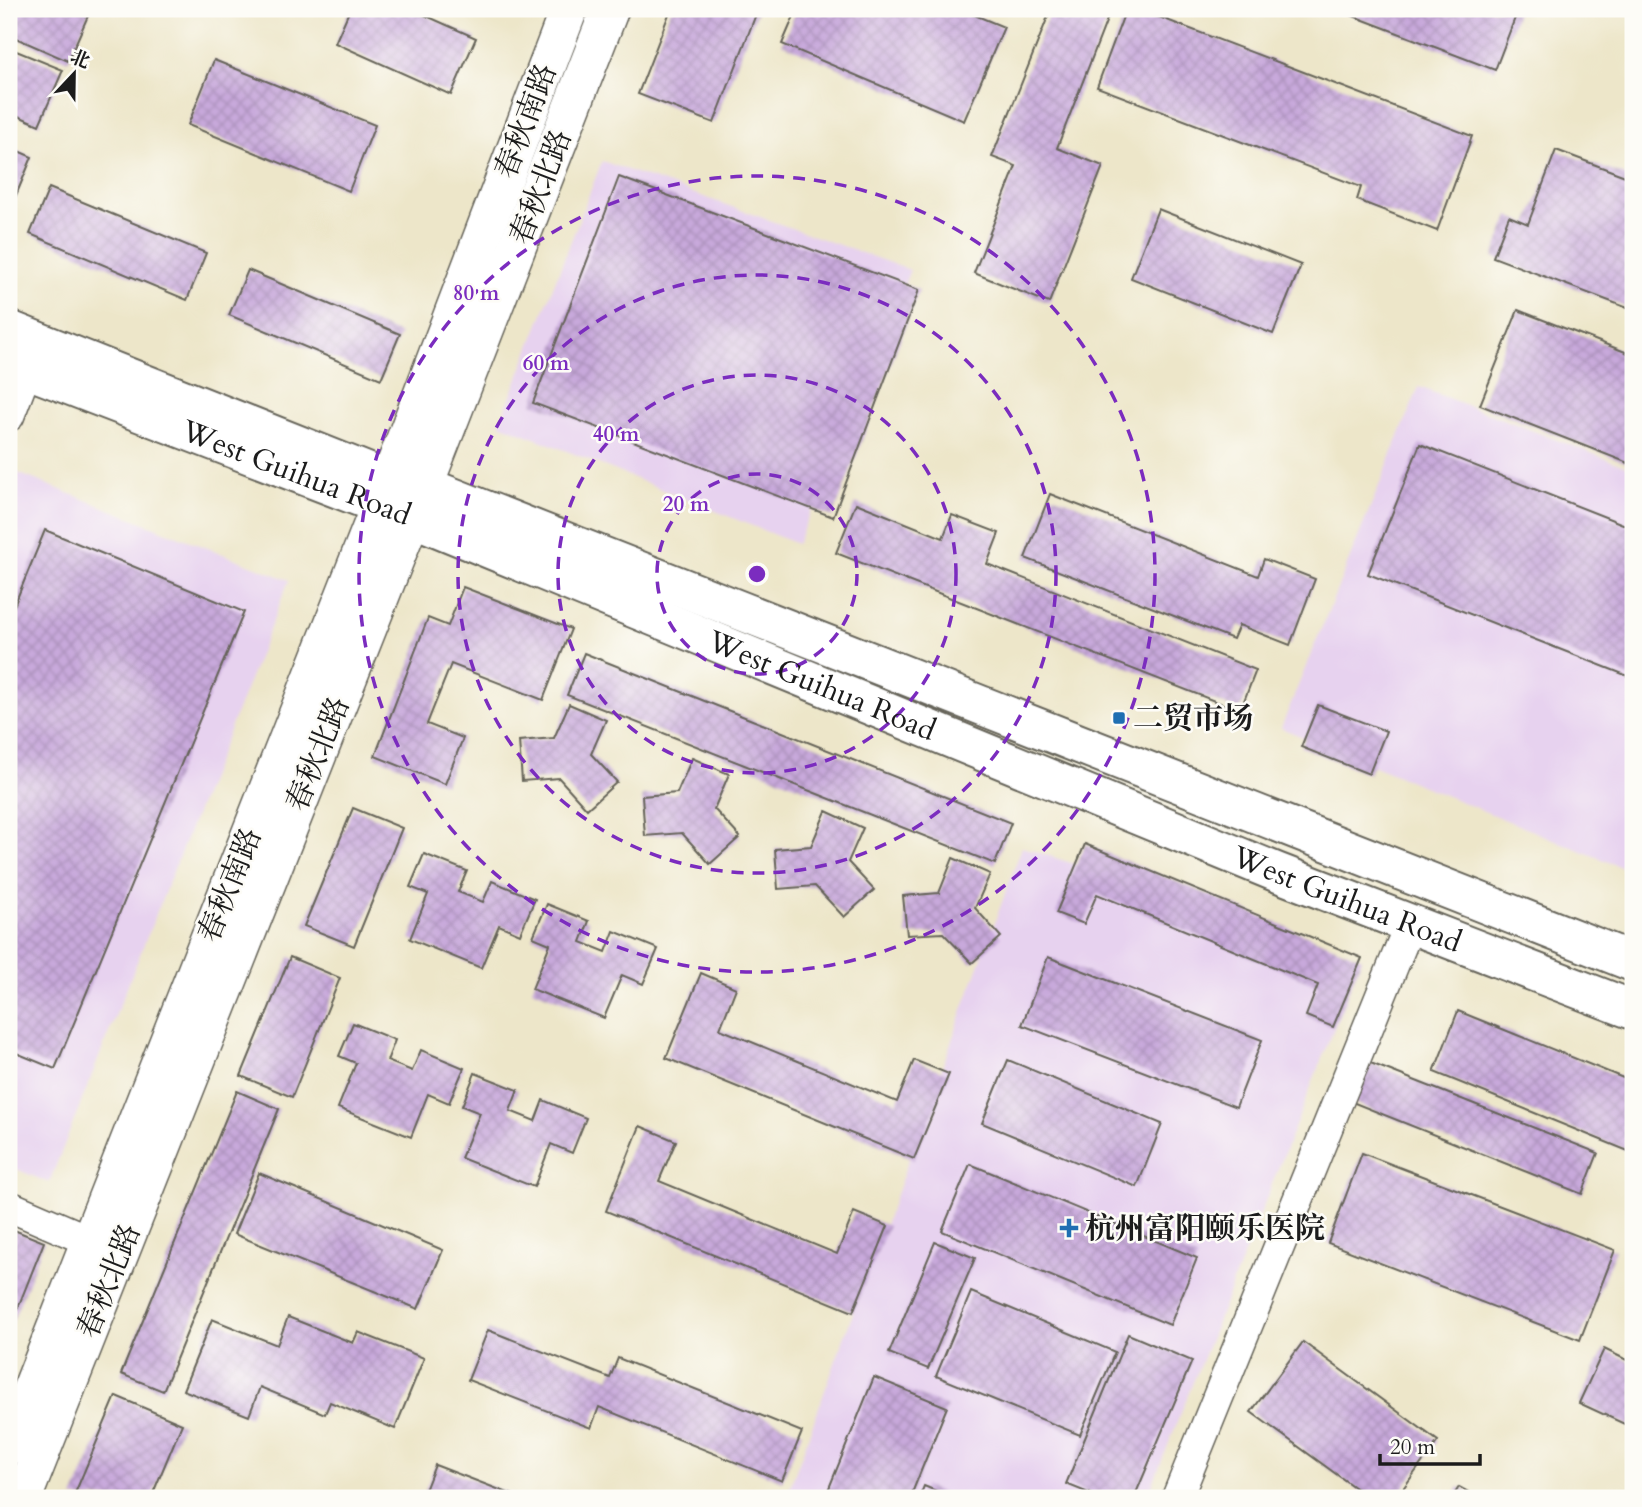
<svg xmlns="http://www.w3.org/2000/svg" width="1642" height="1507" font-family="Cardo,'Noto Serif SC',serif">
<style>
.built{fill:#e7d2ef}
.building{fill:url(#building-cross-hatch)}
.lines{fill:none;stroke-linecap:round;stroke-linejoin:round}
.minor-casing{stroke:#656359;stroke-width:33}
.tertiary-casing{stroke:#656359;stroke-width:40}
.secondary-casing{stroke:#656359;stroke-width:42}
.minor{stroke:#fff;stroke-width:30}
.tertiary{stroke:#fff;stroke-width:37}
.secondary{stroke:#fff;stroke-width:38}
.ring{fill:none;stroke:#7b2cbf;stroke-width:3.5;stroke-dasharray:12 9}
.poi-dot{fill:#1f6fb2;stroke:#fdfcf7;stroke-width:2.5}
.labels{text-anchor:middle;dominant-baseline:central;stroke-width:5;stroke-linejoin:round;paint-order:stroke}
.street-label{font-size:30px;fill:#1c1c1c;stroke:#fdfcf7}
.poi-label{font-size:30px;font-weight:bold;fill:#1c1c1c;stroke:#fdfcf7;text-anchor:start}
.centre{fill:#7b2cbf;stroke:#fdfcf7;stroke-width:3.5}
.ring-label{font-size:21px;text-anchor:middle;font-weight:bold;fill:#7b2cbf;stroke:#fdfcf7;stroke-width:5;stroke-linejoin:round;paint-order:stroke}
</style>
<defs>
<pattern id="building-cross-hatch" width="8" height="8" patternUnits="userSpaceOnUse" patternTransform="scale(1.75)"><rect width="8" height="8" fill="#c8a9db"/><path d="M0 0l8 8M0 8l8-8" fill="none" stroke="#ab91bb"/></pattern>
</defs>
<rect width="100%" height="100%" fill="#fdfcf7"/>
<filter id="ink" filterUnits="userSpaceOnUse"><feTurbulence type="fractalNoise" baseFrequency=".0143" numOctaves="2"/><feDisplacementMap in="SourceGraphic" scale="14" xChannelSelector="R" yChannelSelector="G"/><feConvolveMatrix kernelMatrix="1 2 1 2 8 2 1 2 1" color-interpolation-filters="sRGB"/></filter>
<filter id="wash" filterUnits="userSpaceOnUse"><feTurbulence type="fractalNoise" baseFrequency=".00686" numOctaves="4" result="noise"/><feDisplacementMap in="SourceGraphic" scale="28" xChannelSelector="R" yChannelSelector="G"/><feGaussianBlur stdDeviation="1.57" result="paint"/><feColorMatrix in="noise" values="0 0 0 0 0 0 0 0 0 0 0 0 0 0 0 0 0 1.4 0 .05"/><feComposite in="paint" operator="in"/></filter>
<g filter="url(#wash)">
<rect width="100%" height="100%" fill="#ede6c9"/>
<g class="built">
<polygon points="602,161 910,270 797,544 500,424"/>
<polygon points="1419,387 1633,469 1633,872 1281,728"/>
<polygon points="10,470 289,580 49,1183 9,1166"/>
<polygon points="1022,847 1362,958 1147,1498 786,1498"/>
</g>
<g id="blocks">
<g class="building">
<polygon points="9,9 91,9 68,61 9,35"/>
<polygon points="350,9 411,9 476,38 451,95 335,43"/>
<polygon points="671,9 758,9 714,123 638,94"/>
<polygon points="797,9 960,9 1004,27 964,121 782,44"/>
<polygon points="1051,9 1111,9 1057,148 1103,166 1049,303 974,273 1016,166 992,157"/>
<polygon points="1126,9 1138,9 1472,136 1437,231 1357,200 1361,187 1097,87"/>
<polygon points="1335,9 1516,9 1518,10 1495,70"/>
<polygon points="9,48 63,70 39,125 9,112"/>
<polygon points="214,60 375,125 349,191 188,125"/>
<polygon points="9,147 32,157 9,212"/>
<polygon points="1556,150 1633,179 1633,310 1493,257 1509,216 1528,224"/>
<polygon points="619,177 919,290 833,517 533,403"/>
<polygon points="49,188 206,253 187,300 30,234"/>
<polygon points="1158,209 1301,265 1273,334 1131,278"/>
<polygon points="248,270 400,334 381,379 229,315"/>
<polygon points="1518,310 1633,355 1633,449 1628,463 1480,405"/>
<polygon points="1420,444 1633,528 1633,678 1368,574"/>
<polygon points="1050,494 1258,576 1264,559 1315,579 1290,645 1239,625 1233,639 1025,558"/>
<polygon points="856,503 943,538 952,515 999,533 987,564 1256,670 1240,711 836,553"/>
<polygon points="45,530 244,612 55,1069 9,1050 9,618"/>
<polygon points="463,587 571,629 543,700 451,664 427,724 463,738 445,784 375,756 428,618 448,626"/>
<polygon points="584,653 1011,823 995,864 567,695"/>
<polygon points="569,704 606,720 591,754 617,782 587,809 559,778 522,781 519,741 554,738"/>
<polygon points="1318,705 1386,731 1369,774 1301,747"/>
<polygon points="692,758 729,774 714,809 740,837 710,864 682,833 645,836 642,796 677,793"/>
<polygon points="353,808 402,828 354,946 304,926"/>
<polygon points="826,811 863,828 848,862 874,890 844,917 815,886 778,889 775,849 811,846"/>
<polygon points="1085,844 1362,958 1333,1027 1306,1016 1318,985 1097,894 1084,924 1056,913"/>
<polygon points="424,854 467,871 458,892 483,902 492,881 535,899 520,934 499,925 481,968 410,939 428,894 410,887"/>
<polygon points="953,858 990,874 975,908 1001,937 972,963 943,933 907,935 903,896 939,893"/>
<polygon points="547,904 589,921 581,942 606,952 614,931 658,949 643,984 622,975 604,1018 532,989 550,944 533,937"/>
<polygon points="290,957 340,978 292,1097 241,1076"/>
<polygon points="1048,957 1262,1040 1236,1107 1022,1025"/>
<polygon points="701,973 736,988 720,1029 897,1102 914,1060 949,1074 914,1159 666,1058"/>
<polygon points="1458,1011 1633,1082 1633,1153 1434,1072"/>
<polygon points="353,1023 395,1040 387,1061 412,1071 421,1050 464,1068 449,1103 428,1094 411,1137 338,1108 356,1063 339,1056"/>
<polygon points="1008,1060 1162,1124 1137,1187 982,1123"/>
<polygon points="1368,1062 1598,1153 1582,1194 1352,1102"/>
<polygon points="475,1073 518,1090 510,1111 535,1121 543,1100 586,1118 572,1153 551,1144 534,1187 461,1158 480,1113 462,1106"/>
<polygon points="237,1091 279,1109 163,1391 121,1374"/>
<polygon points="640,1126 676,1141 659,1181 837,1254 854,1212 888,1226 853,1312 606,1211"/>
<polygon points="1362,1153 1615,1250 1580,1340 1328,1243"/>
<polygon points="970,1164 1197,1258 1170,1325 942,1231"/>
<polygon points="259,1173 443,1250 418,1309 234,1234"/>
<polygon points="9,1228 44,1242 9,1330"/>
<polygon points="935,1242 975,1258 928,1369 889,1353"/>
<polygon points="971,1292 1115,1352 1080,1435 936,1376"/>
<polygon points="288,1317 353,1343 358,1332 424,1358 395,1429 330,1402 325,1414 260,1387 249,1416 183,1390 212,1319 277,1345"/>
<polygon points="488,1330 610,1378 618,1358 802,1432 782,1481 599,1407 591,1428 468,1380"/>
<polygon points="1128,1334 1192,1361 1134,1498 1101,1498 1066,1484"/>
<polygon points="1303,1342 1438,1441 1396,1498 1369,1498 1251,1412"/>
<polygon points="1604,1349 1633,1363 1633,1428 1579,1403"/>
<polygon points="874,1377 947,1407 910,1498 825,1498"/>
<polygon points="116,1396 182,1424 151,1498 73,1498"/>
<polygon points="435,1465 521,1498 422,1498"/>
<polygon points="924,1486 953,1498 919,1498"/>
<polygon points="1459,1487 1479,1498 1452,1498"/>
</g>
</g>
</g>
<g filter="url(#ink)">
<use href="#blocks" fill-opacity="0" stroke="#656359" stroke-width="2"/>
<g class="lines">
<g class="minor-casing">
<g id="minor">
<polyline points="9,416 27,369"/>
<polyline points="9,1206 90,1241"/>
<polyline points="1177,1498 1410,924"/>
</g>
</g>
<g class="tertiary-casing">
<g id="tertiary">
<polyline points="9,1446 380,505 569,9"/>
<polyline points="23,1498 412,517 610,9"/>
</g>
</g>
<g class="secondary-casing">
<g id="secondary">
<polyline points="9,330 389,481 424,486 1633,962"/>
<path id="s1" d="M9,362L412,517L1276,872L1633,1010"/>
</g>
</g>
<use href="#minor" class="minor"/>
<use href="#tertiary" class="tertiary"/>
<use href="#secondary" class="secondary"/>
</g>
</g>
<g class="ring">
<circle cx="757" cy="574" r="100"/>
<circle cx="757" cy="574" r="199"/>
<circle cx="757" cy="574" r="299"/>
<circle cx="757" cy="574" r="398"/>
</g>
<g class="poi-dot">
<rect x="1112" y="711" width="14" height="14" rx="3.5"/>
<path d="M1065.5 1217.5h7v7h7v7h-7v7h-7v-7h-7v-7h7z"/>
</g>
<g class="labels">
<g class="street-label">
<text transform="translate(526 121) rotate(-69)">春秋南路</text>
<text transform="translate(541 187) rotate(-69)">春秋北路</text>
<text stroke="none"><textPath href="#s1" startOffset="308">West Guihua Road</textPath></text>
<text stroke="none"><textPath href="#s1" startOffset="875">West Guihua Road</textPath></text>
<text transform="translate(318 754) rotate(-68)">春秋北路</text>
<text transform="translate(230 885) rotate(-68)">春秋南路</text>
<text stroke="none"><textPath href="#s1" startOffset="1442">West Guihua Road</textPath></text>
<text transform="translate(109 1281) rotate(-68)">春秋北路</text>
</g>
<g class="poi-label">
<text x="1133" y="718">二贸市场</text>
<text x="1085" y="1228">杭州富阳颐乐医院</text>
</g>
</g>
<circle cx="757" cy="574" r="10" class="centre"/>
<g class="ring-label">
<text x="476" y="300">80 m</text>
<text x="546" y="370">60 m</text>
<text x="616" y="441">40 m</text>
<text x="686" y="511">20 m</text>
</g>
<rect width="1642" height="1507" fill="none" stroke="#fdfcf7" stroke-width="35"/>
<g transform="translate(74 74) rotate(22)" stroke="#fdfcf7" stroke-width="5" paint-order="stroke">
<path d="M0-5L12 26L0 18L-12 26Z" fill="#1c1c1c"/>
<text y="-10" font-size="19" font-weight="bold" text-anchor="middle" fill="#1c1c1c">北</text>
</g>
<path d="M1380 1454v10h100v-10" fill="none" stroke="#1c1c1c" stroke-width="3.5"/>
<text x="1390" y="1454" font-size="21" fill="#1c1c1c" stroke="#fdfcf7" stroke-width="5" paint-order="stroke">20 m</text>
</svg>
